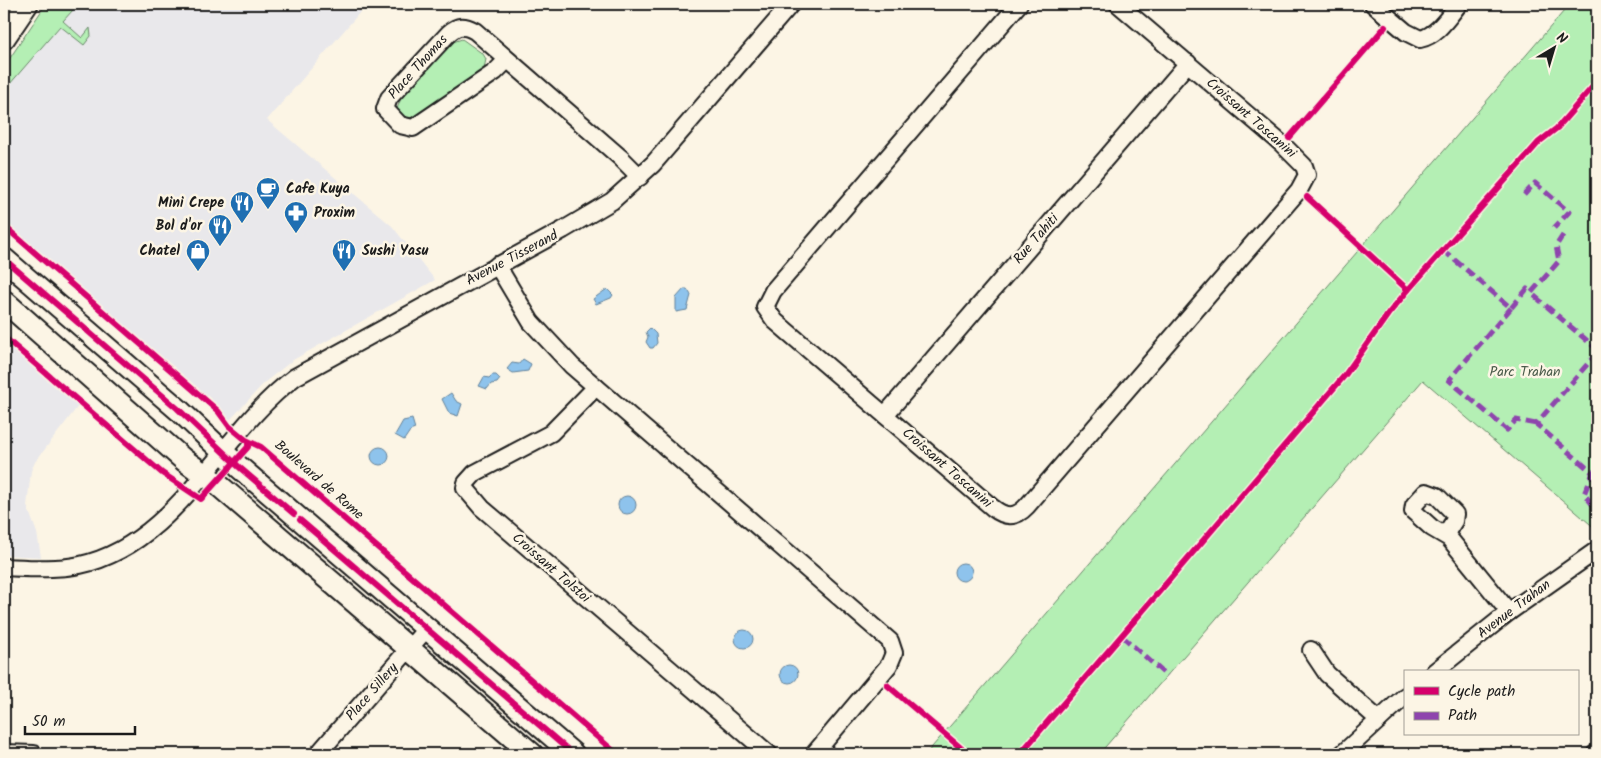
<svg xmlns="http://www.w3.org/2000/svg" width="1601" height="758" font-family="Kalam,sans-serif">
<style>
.built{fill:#e9e8eb}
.green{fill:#b4efb4;stroke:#688668}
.water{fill:#8ec3ec;stroke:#608099}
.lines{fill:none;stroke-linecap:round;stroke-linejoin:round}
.minor-casing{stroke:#1c1c1c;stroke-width:20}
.major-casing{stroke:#1c1c1c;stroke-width:25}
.minor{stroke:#fcf5e5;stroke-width:16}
.major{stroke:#fcf5e5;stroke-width:21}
.quiet{stroke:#8e44ad;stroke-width:5;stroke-dasharray:10 5;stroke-linecap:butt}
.cycleway-casing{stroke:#fcf5e5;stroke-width:9}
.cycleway{stroke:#d6006c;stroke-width:6}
.labels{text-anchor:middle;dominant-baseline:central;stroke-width:5;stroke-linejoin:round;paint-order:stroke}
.street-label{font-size:14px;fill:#1c1c1c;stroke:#fcf5e5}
.poi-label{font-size:14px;font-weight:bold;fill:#1c1c1c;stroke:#fcf5e5;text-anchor:start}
.park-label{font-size:14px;fill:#4a5b4a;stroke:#fcf5e5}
</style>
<rect width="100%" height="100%" fill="#fcf5e5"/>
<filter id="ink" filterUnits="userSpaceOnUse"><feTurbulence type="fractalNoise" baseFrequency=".02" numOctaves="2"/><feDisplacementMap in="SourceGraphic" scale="10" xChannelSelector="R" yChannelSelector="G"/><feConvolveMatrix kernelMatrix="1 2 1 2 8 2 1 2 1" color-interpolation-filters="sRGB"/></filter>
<g filter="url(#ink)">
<g class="built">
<polygon points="46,4 367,4 267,120 392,226 435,280 293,360 265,382 230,420 206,397 4,223 4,66"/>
<polygon points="4,340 79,405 35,462 31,471 27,506 37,533 41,557 4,555"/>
</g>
<g class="green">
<polygon points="46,4 64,4 73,10 63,21 82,38 90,28 91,36 84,45 60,26 9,85 4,95 4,67"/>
<polygon points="1570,4 1597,4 1597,530 1423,380 1099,754 926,754"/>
<polygon points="462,39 483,54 486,59 484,69 418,116 413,118 403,117 397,109 401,98 453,42"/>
</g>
<g class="water">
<polygon points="607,289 613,295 611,298 596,304 593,299"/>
<polygon points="684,289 687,289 691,295 687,310 676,312 676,298"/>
<polygon points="650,328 656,334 657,343 653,348 650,348 646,342 648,337 646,332"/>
<polygon points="523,359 531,364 528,371 513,373 507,369 512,363 519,364"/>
<polygon points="492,375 496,375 500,379 497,383 491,384 487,389 479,386 484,377 489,378"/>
<polygon points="451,393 456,401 462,404 458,416 449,413 442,399"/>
<polygon points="412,419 415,429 410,431 404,440 395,435 403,421"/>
<circle cx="380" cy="456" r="9"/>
<circle cx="627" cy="505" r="9"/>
<circle cx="963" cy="572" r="9"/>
<circle cx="744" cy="639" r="9"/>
<circle cx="789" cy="674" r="9"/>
</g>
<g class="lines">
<g class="minor-casing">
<g id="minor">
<path d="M1019,4L773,291L765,307L775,321L993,508C1006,518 1016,518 1027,506L1299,190L1307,175L1304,166L1282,144L1118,4"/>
<path d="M1373,4L1406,32L1420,39C1437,36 1449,16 1459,4"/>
<path d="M507,60L495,72L413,128L400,125L385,109L389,98L449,33C458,25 464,25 475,31L621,158L640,177"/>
<polyline points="497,265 531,322 572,366 890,641 894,653 889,665 814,754"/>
<polyline points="596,387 551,433 475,473 466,483 465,488 482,508 769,754"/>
<polyline points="885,415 1188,63"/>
<polyline points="1445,535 1454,521 1455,514 1437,496 1426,492 1414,505 1413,511 1432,528 1449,538 1509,612"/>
<path d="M4,567C29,568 55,570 80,565C177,544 221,432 295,377L563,230L612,201L653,164L791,4"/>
<polyline points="1311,650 1327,674 1379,720"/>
<polyline points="1434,672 1509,612 1597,550"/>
<polyline points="4,753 34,754"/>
<polyline points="318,754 426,629"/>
<polyline points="1342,754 1405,696"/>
<polyline points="1595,754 1597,753"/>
</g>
</g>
<g class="major-casing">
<g id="major">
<polyline points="4,38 27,4"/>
<polyline points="4,259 180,411 239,467 573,754"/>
<polyline points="4,301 184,460 216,483 532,754"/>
</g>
</g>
<use href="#minor" class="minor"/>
<use href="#major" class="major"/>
<g class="quiet">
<polyline points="1524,195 1535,183 1569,212 1554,228"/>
<polyline points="1563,235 1556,246 1559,261 1531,293 1597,349"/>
<polyline points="1443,250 1511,308 1527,289 1531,293"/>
<polyline points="1511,308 1449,380 1507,430 1516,420 1536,424"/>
<polyline points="1597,353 1536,424 1593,473 1584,494 1597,510"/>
<polyline points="1122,636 1167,676"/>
</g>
<g class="cycleway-casing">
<g id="cycleway">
<polyline points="1289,138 1385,27"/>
<polyline points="1307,197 1408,290"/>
<polyline points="4,226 218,411 229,426 246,440 261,447 617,754"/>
<polyline points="4,259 177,408 239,467 294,514"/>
<polyline points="4,337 162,473 201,499 248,447 248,442"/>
<polyline points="300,520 573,754"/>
<polyline points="887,685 968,754"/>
<polyline points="1020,754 1345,375 1389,313 1408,290 1539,142 1557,128 1597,82"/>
</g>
</g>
<use href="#cycleway" class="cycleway"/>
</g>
</g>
<defs>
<g id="cafe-pin" transform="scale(1.25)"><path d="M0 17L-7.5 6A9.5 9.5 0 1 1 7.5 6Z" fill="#1f6fb2" stroke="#fcf5e5"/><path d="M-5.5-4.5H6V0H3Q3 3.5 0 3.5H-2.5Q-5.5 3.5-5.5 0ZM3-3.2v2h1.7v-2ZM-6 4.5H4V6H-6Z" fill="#fff"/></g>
<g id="restaurant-pin" transform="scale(1.25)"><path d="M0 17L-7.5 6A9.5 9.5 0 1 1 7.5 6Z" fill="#1f6fb2" stroke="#fcf5e5"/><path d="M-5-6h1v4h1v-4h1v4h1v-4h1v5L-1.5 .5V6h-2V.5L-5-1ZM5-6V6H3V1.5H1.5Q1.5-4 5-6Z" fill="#fff"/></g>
<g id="pharmacy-pin" transform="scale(1.25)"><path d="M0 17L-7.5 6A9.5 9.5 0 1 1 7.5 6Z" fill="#1f6fb2" stroke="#fcf5e5"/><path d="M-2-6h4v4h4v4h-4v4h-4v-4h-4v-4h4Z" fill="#fff"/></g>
<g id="shop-pin" transform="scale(1.25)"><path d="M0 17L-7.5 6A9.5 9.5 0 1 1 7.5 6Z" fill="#1f6fb2" stroke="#fcf5e5"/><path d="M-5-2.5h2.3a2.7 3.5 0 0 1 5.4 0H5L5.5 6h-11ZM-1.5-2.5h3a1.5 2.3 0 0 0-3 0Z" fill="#fff"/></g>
</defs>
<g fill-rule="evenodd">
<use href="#cafe-pin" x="268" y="189"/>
<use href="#restaurant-pin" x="242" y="203"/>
<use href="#pharmacy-pin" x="296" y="213"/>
<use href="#restaurant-pin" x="220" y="226"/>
<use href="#shop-pin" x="198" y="251"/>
<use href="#restaurant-pin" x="344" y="251"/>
</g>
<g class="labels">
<g class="street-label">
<text transform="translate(418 67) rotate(-48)">Place Thomas</text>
<text transform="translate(1251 118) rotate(41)">Croissant Toscanini</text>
<text transform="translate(1036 239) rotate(-49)">Rue Tahiti</text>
<text transform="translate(512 258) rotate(-28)">Avenue Tisserand</text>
<text transform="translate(947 468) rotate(41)">Croissant Toscanini</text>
<text transform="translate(319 480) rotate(41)">Boulevard de Rome</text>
<text transform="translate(551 568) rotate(41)">Croissant Tolstoi</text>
<text transform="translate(1514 609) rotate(-37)">Avenue Trahan</text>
<text transform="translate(372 692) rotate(-49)">Place Sillery</text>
</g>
<g class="poi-label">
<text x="286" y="189">Cafe Kuya</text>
<text x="224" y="203" text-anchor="end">Mini Crepe</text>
<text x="314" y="213">Proxim</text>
<text x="202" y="226" text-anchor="end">Bol d'or</text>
<text x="180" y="251" text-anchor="end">Chatel</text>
<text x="362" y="251">Sushi Yasu</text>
</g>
<g class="park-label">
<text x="1525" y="372">Parc Trahan</text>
</g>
</g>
<rect width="1601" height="758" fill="none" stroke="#fcf5e5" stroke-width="20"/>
<rect x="10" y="10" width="1581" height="738" fill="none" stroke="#1c1c1c" stroke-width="2" filter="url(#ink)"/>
<rect x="1404" y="670" width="175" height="65" fill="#fcf5e5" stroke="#a29e95"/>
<rect x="1414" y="687" width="25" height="8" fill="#d6006c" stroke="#a29e95"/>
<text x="1448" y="696" font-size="15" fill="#1c1c1c">Cycle path</text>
<rect x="1414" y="712" width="25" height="8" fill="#8e44ad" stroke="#a29e95"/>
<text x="1448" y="720" font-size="15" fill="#1c1c1c">Path</text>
<g transform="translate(1554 48) rotate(38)" stroke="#fcf5e5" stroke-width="4" paint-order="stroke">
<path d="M0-4L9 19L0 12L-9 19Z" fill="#1c1c1c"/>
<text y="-8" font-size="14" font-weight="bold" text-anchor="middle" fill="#1c1c1c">N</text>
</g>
<path d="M25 726v8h110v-8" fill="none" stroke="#1c1c1c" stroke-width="2.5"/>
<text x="32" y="726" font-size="15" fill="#1c1c1c" stroke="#fcf5e5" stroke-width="4" paint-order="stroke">50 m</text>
</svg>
